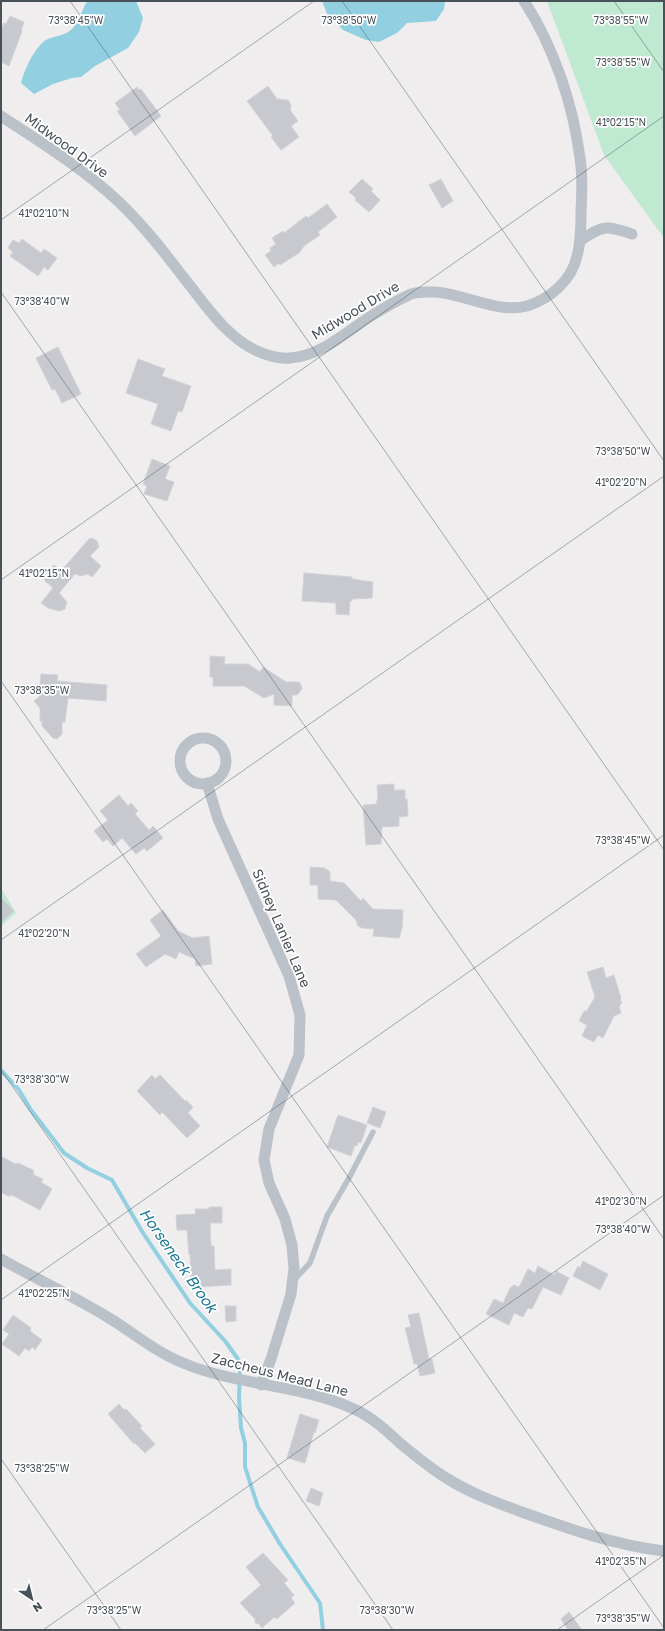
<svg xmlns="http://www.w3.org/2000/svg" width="665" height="1631" font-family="'Golos Text',sans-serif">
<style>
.green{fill:#c0e9d1}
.water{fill:#92cfe1}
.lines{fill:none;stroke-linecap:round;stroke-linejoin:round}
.stream{stroke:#92cfe1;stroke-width:4}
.building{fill:#c8c9cf;stroke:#d2d3d8}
.lane{stroke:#bac1c8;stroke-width:5.5}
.street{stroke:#bac1c8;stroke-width:11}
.ticks{fill:none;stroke:#485058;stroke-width:1;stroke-opacity:0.45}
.labels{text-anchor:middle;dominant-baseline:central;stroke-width:3.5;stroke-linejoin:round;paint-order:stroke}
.street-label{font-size:14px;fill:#485058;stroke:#fff}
.water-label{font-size:15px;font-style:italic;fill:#1d7a96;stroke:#fff}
.ticks-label{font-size:10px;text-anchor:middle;fill:#485058;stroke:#fff;stroke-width:3.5;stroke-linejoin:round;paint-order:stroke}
</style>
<rect width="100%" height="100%" fill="#efeded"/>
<g class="green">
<polygon points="547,1 664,1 664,238 604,155"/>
<polygon points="1,888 16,913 1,926"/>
</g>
<g class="water">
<path d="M89,1H136L143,18L139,32L128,48L95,66L81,77L72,78L53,84L34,94L21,83C24,71 35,45 48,39C56,36 67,35 73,28C78,22 82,11 86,3Z"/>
<polygon points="322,1 445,1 444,9 436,21 407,23 397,33 379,42 366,40 343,30 328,16"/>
</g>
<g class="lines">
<polyline class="stream" points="1,1070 19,1090 31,1110 64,1153 87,1168 112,1180 143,1233 190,1303 225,1341 238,1359 240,1370 239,1397 241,1428 245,1443 245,1467 258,1507 280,1544 320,1603 323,1630"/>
</g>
<g class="building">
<polygon points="10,16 24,22 21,31 22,31 9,66 1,62 1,30 4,23 6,24"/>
<polygon points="268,86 277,99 288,100 291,105 290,110 298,121 291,126 299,137 281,150 271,137 273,136 247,101"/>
<polygon points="137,87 139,90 141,89 161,116 135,136 117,111 120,110 115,103"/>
<polygon points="362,179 373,189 371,191 380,200 369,212 355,200 356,198 349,192"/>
<polygon points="441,179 453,201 442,208 429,185"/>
<polygon points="327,204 337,217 318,232 320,235 304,246 299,253 280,265 279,263 274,267 265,255 271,251 270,248 276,244 272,238 283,231 284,233 306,216 308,218"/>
<polygon points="22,239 41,253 44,249 57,258 48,270 44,267 38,276 10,256 13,252 8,248 13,240 19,243"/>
<polygon points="58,347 81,394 62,403 55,389 52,390 36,358"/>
<polygon points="138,359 165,369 162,376 191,386 182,412 178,411 171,431 151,424 158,404 126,393"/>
<polygon points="152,459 170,466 165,479 174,482 167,501 144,494 147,486 143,484"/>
<polygon points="92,538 97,541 99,547 90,556 101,566 92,577 88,574 81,576 75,574 59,593 67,602 65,609 59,611 48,608 41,603 53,588 45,581 44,577 54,565 61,571 89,539"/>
<polygon points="304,573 352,577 352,579 373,582 372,598 352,599 352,601 350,601 349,615 336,614 336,603 302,601"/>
<polygon points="210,656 225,657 224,664 248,664 260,672 263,667 286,682 299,682 301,685 302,689 297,695 292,695 292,706 274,705 274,694 264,698 244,686 213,686 213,677 210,677"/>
<polygon points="41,674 58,675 57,681 107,685 106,701 68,698 65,722 62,722 62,734 57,739 53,738 42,726 42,721 40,721 40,708 34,701 39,697"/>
<polygon points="394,784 394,790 405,790 405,799 407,799 408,816 399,817 399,826 382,827 381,844 366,845 363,805 377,804 376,801 378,801 377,785"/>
<polygon points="119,795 128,806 131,803 138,811 135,814 149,830 153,826 163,838 147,851 144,848 136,854 122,838 113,846 107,839 103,842 94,831 108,820 100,811"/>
<polygon points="310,867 325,868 330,872 330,881 344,883 361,901 363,898 373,909 403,910 402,928 399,938 373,936 374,929 362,928 358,926 356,920 336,900 318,899 318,885 310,885"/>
<polygon points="1,898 14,911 1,923"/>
<polygon points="163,910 178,931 193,938 209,936 212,964 196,966 195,959 179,952 176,959 165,954 146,967 136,954 161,936 150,920"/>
<polygon points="603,967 606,978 614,975 621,998 620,1001 622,1002 619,1007 621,1013 614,1016 603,1038 598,1035 594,1042 582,1036 587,1025 579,1021 584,1011 586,1012 595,997 587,972"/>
<polygon points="152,1075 155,1079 160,1075 185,1101 186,1100 193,1107 188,1113 200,1126 187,1138 162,1112 160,1115 137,1091"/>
<polygon points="373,1107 386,1112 380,1128 367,1123"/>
<polygon points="338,1115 367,1125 361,1143 358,1142 357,1146 355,1145 351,1156 327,1147"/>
<polygon points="1,1156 15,1164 18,1163 33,1170 34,1175 43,1179 41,1182 52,1189 40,1210 12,1195 11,1196 8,1196 1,1192"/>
<polygon points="209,1207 222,1207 222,1223 210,1223 211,1246 214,1246 215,1270 231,1269 231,1285 199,1287 199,1278 191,1278 190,1254 189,1255 187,1230 177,1230 176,1215 196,1214 195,1209 209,1209"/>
<polygon points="583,1261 608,1274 600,1290 573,1276 578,1266 580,1268"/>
<polygon points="538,1266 554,1275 556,1271 569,1278 561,1295 543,1287 532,1309 528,1308 523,1317 514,1313 509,1325 486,1314 494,1299 503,1303 510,1288 514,1285 519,1287 528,1269 535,1273"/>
<polygon points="225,1306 236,1306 236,1321 226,1322"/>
<polygon points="419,1313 429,1359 432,1359 435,1373 420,1376 417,1364 414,1364 405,1328 411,1327 408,1315"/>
<polygon points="13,1315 31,1328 30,1331 42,1340 35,1350 32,1347 29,1351 25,1348 19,1356 2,1344 9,1334 3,1330"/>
<polygon points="119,1404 124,1410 126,1409 142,1426 140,1428 155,1444 145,1453 135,1443 134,1444 108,1414"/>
<polygon points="300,1414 319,1420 315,1433 314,1432 305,1463 287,1458"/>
<polygon points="311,1488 323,1493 319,1506 306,1501"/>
<polygon points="263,1553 288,1580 284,1583 294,1595 291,1598 295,1603 277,1619 274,1617 262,1628 259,1624 255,1623 255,1619 240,1603 261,1585 246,1567"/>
<polygon points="569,1612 582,1630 568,1630 561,1619"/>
</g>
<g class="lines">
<polyline class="lane" points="294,1280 310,1263 327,1216 349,1178 373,1132"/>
<g class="street">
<path d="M1,116C42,143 84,169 120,203C144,226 164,252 184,278C205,304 226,337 257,351C266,355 279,359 290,358C320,356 344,334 368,318C382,309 396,301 411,294C418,291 427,292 435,292C466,294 498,314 527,306C550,299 572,280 577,256C581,242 581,226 581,212C582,194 583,176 580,158C573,104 554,47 524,1"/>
<path d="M580,241C603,224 607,226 632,234"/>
<circle cx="203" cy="761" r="23"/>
<polyline points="207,783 218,819 289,976 300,1015 299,1055 269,1129 264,1160 269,1183 285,1219 292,1245 294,1268 291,1294 271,1359 261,1385"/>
<path d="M1,1259C38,1280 78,1298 114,1321C137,1336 158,1353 183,1363C238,1386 300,1384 354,1409C372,1417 387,1431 401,1444C416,1456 431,1469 448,1479C470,1493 495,1502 519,1511C566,1528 614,1545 664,1551"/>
</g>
</g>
<path class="ticks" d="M70,1L664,850M342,1L664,461M614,1L664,72M1,220L314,1M1,292L664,1239M1,580L664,116M1,681L664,1628M1,940L664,476M1,1070L393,1630M1,1300L664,835M1,1459L121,1630M43,1630L664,1195M557,1630L664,1555"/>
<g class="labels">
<g class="street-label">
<text transform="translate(67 145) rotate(36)">Midwood Drive</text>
<text transform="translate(355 310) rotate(-31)">Midwood Drive</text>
<text transform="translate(282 928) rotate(67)">Sidney Lanier Lane</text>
<text transform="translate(280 1374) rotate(14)">Zaccheus Mead Lane</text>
</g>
<g class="water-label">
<text transform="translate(179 1260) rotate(55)">Horseneck Brook</text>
</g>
</g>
<g class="ticks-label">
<text x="76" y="24">73°38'45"W</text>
<text x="349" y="24">73°38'50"W</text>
<text x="621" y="24">73°38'55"W</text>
<text x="623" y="66">73°38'55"W</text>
<text x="621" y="126">41°02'15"N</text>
<text x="44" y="217">41°02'10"N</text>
<text x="42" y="305">73°38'40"W</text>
<text x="623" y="455">73°38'50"W</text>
<text x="621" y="486">41°02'20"N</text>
<text x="44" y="577">41°02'15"N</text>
<text x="42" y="694">73°38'35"W</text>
<text x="623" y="844">73°38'45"W</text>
<text x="44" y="937">41°02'20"N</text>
<text x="42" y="1083">73°38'30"W</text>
<text x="621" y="1205">41°02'30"N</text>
<text x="623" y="1233">73°38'40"W</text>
<text x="44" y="1297">41°02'25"N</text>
<text x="42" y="1472">73°38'25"W</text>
<text x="621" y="1565">41°02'35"N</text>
<text x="114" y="1614">73°38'25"W</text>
<text x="387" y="1614">73°38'30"W</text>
<text x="623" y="1622">73°38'35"W</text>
</g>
<rect width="665" height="1631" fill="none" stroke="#485058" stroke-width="4"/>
<g transform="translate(32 1599) rotate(145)" stroke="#ffffff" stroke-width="3" paint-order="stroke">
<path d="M0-3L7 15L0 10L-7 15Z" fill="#485058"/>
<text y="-6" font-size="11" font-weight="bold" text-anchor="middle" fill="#485058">N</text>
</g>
</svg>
